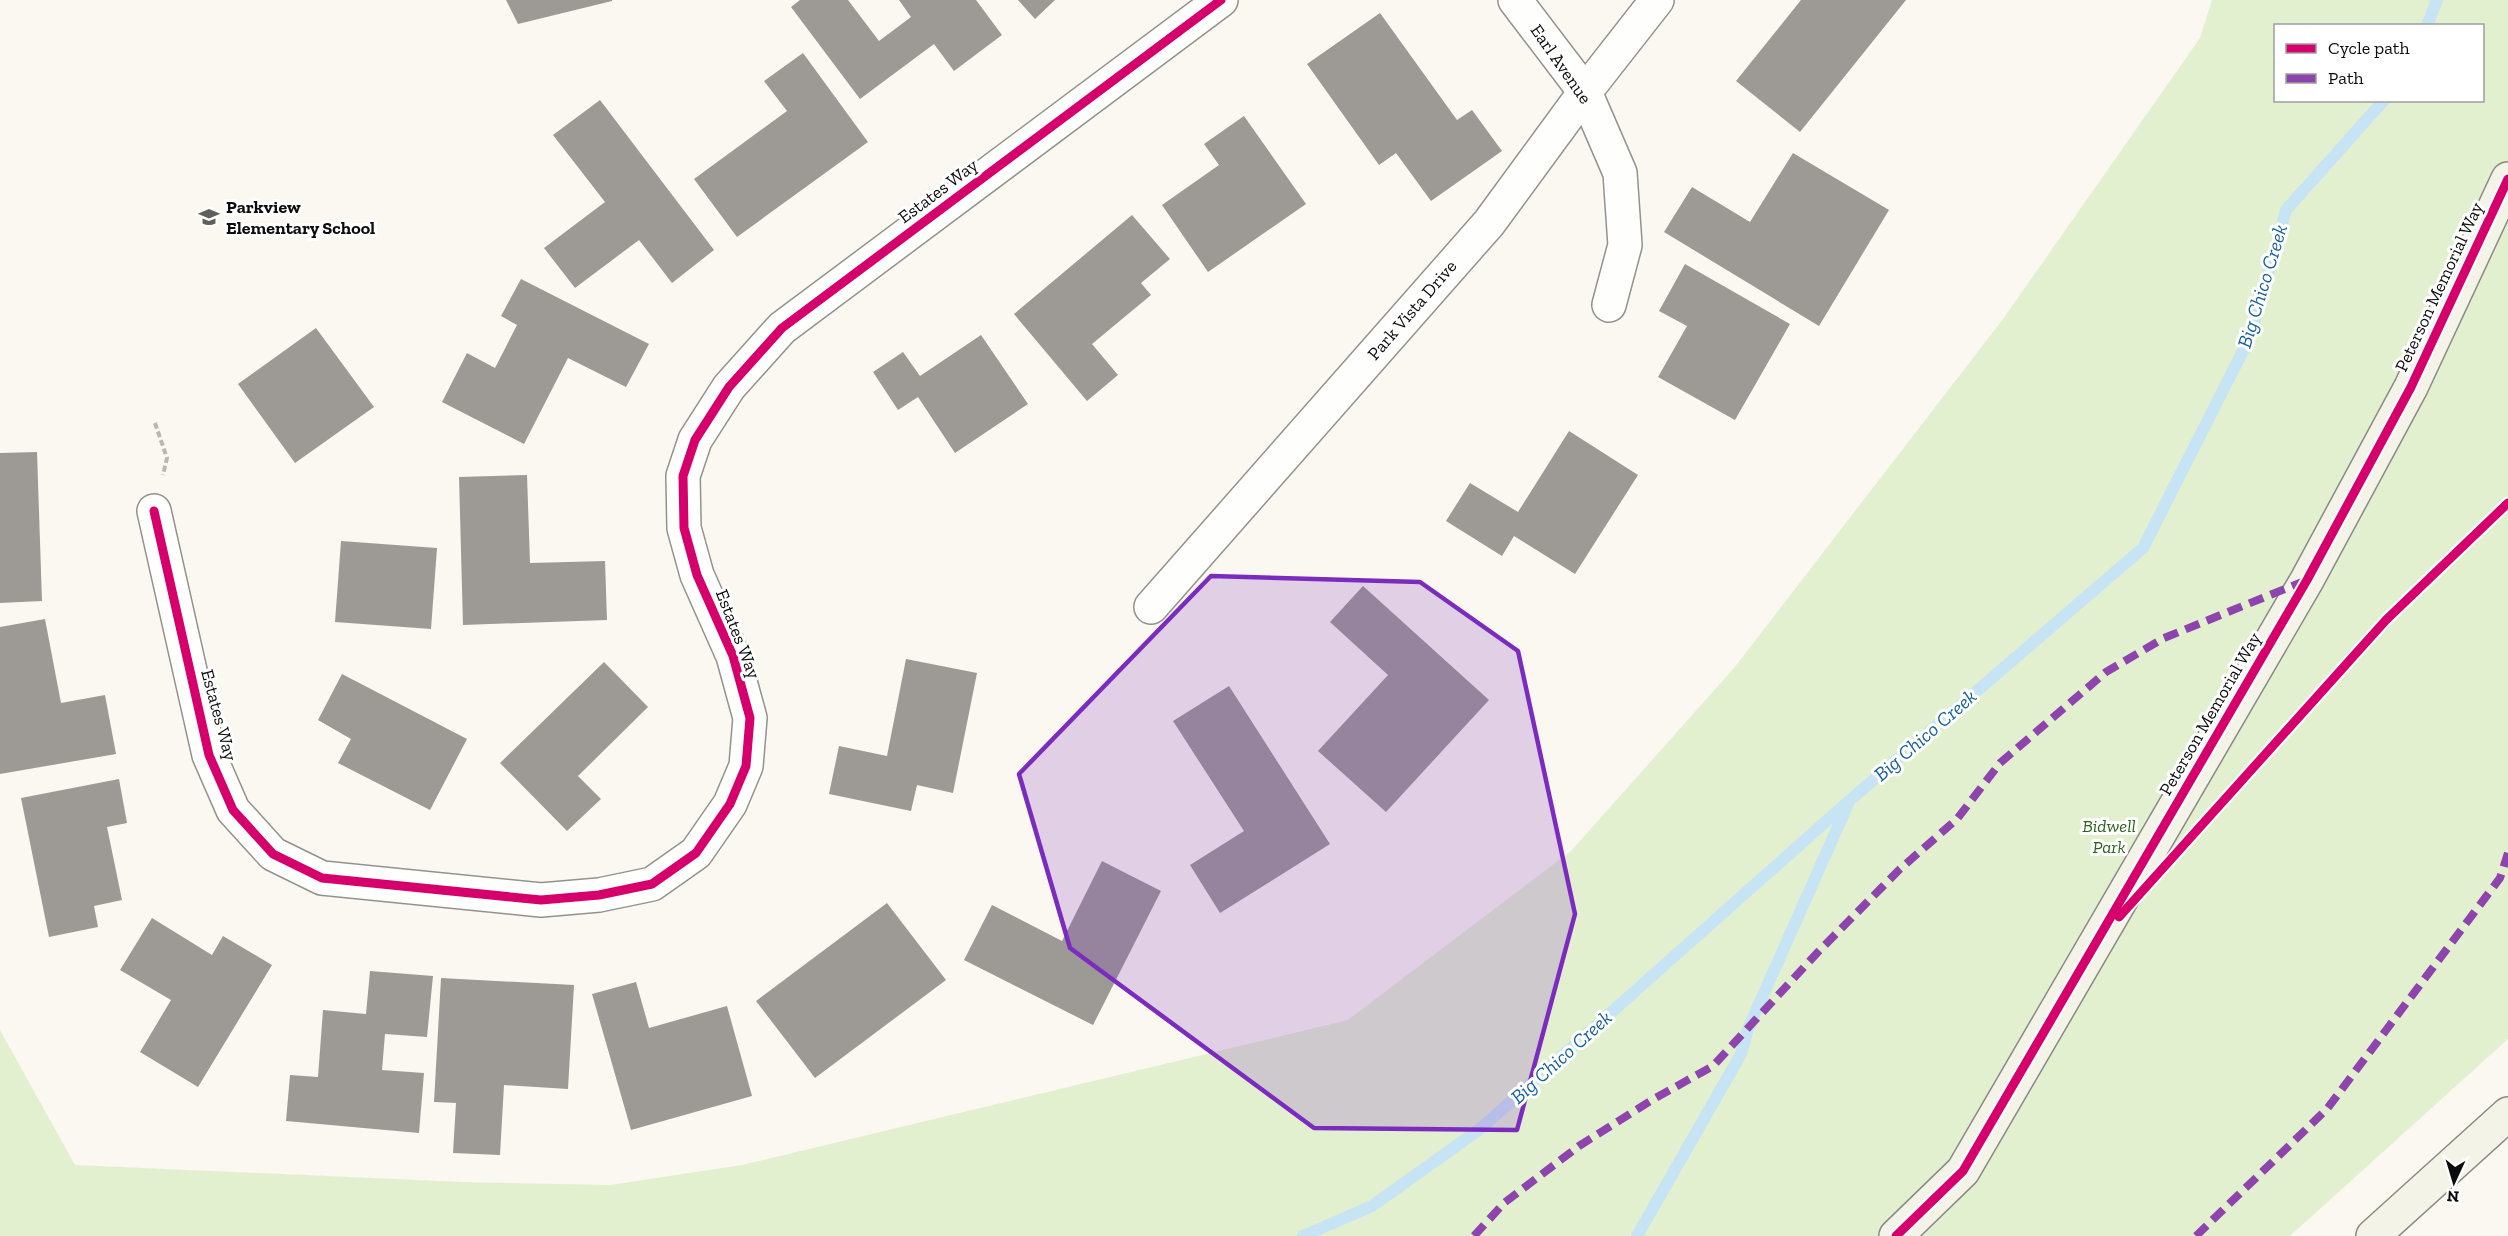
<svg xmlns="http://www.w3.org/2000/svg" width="2508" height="1236" font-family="'Zilla Slab',serif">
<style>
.green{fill:#e3f0d0;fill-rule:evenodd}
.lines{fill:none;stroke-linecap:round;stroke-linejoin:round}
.stream{stroke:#c6e4f4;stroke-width:12}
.building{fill:#9d9a96}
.street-casing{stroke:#93928f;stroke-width:36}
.secondary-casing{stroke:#8a8985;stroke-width:36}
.path{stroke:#b7b7b5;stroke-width:4;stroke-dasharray:6 3;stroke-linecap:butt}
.street{stroke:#fefefd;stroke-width:33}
.secondary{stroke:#f4f3e8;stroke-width:33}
.quiet{stroke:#8e44ad;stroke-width:8;stroke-dasharray:15 8;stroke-linecap:butt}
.cycleway-casing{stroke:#fff;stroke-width:13}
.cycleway{stroke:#d6006c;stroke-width:9}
.marked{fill:#7b2cbf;fill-opacity:0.2;stroke:#7b2cbf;stroke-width:4.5;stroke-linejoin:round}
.labels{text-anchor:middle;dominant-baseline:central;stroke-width:6;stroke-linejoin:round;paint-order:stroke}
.street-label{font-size:18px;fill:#0c0c0c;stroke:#fff}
.poi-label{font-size:18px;font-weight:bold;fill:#0c0c0c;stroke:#fff;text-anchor:start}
.park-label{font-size:18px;font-style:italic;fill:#2b631d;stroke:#fff}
.water-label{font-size:20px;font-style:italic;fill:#16619d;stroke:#fff}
</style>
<rect width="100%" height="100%" fill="#faf8f0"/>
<path class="green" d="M2212,0H2508V1039L2290,1236H0V1030L75,1165L462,1182L610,1185L742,1165L1348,1020L1571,851L1734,668L2003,319L2200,38ZM2276,26H2482V100H2276Z"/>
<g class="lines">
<g class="stream">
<polyline points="2427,26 2437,0"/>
<polyline points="1303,1236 1372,1206 1480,1129 1849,801 2143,548 2251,335 2286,210 2384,100"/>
<polyline points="1637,1236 1741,1054 1748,1029 1848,804"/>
</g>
</g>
<g class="building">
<polygon points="506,0 612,0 612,1 518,24"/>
<polygon points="800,0 848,0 879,41 911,17 899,0 976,0 1002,35 954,71 934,44 860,99 791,7"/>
<polygon points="1018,0 1055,0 1035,19"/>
<polygon points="1801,0 1906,0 1800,132 1736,81"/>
<polygon points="1380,13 1457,120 1472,110 1502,151 1431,201 1396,153 1379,165 1307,64"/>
<polygon points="803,53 868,142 737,237 694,179 787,111 764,81"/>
<polygon points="600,100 714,250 672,283 639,240 575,288 544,248 605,202 553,135"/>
<polygon points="1244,116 1306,204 1208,272 1162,205 1219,165 1204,144"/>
<polygon points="1793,153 1889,210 1819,326 1664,232 1692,187 1750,222"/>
<polygon points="1132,215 1170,259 1141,283 1151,295 1092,344 1118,375 1087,401 1014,314"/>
<polygon points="1685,264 1790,324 1735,420 1658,377 1687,326 1659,311"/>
<polygon points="521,279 649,344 626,387 568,358 524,444 442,402 467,353 495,368 517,325 501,316"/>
<polygon points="316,328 374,407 295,463 238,384"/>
<polygon points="981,335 1028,404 955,453 918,397 898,410 873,372 903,352 920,376"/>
<polygon points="1569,431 1638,475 1575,574 1514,536 1502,556 1446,521 1470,483 1518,512"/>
<polygon points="37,452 42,601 0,603 0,453"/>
<polygon points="527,475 530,563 605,561 607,620 463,625 459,477"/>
<polygon points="341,541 437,548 431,629 335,622"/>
<polygon points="1363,586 1489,700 1386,812 1318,751 1388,675 1330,622"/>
<polygon points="45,619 61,703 105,695 116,754 0,774 0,627"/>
<polygon points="906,659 977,673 953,793 917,785 911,811 829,794 839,746 887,756"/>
<polygon points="604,662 648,707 578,776 601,799 567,831 500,763"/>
<polygon points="342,674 467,739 430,810 338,763 351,739 318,720"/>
<polygon points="1229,686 1330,844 1220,913 1190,865 1244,831 1173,721"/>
<polygon points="119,779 127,823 107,827 122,900 94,906 98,927 49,937 21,798"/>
<polygon points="1102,861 1161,891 1093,1025 964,960 992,905 1062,941"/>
<polygon points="887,903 946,980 815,1078 756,1001"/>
<polygon points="152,918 212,955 223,936 272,965 198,1087 140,1052 171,1000 120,970"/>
<polygon points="370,971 433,976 427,1037 385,1034 382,1070 424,1073 419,1133 286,1121 290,1075 318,1077 323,1010 366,1014"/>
<polygon points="441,978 574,985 568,1089 504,1085 500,1155 453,1153 456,1103 434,1102"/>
<polygon points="636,982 649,1028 727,1006 752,1096 631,1130 592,994"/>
</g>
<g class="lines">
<g class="street-casing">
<g id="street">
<polyline points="1515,0 1585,92 1620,173 1625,245 1609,305"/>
<polyline points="154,511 209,755 233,810 273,854 322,878 541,900 599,895 652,884 696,853 730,804 746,766 750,718 733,656 697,575 684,528 683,476 695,440 729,387 782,328 1221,0"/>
<polyline points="1151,607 1489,223 1585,92 1657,0"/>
</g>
</g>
<g class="secondary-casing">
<g id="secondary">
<polyline points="1896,1236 1963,1171 2307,580 2411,387 2508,179"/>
<polyline points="2373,1236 2508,1114"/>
</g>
</g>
<polyline class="path" points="155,423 167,458 163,475"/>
<use href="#street" class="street"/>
<use href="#secondary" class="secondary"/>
<g class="quiet">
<polyline points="1474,1236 1504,1203 1579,1146 1652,1100 1713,1066 1818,952 1900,869 1957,819 2000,763 2106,672 2164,638 2307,580"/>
<polyline points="2196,1236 2327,1109 2500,878 2508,853"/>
</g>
<g class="cycleway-casing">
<g id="cycleway">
<polyline points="154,511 209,755 233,810 273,854 322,878 541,900 599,895 652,884 696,853 730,804 746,766 750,718 733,656 697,575 684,528 683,476 695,440 729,387 782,328 1221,0"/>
<polyline points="2119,917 2386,620 2508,503"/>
<polyline points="1896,1236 1963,1171 2307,580 2411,387 2508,179"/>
</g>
</g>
<use href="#cycleway" class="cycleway"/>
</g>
<path class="marked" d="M1211,576L1420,582L1518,651L1575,914L1517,1130L1314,1128L1070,948L1019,774Z"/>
<defs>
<g id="school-bare" transform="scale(1.62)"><path d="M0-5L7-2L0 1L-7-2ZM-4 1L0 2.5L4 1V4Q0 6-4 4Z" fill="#5f5f5c" stroke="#fff" stroke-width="2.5" paint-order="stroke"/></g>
</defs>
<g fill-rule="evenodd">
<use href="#school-bare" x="209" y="217"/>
</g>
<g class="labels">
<g class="street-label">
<text transform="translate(1561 64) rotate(55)">Earl Avenue</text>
<text transform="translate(938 191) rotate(-37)">Estates Way</text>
<text transform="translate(2439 287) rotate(-65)">Peterson Memorial Way</text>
<text transform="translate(1412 310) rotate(-49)">Park Vista Drive</text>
<text transform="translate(738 634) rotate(69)">Estates Way</text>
<text transform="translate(2210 714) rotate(-60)">Peterson Memorial Way</text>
<text transform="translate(219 715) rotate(75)">Estates Way</text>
</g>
<g class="poi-label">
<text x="226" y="207">Parkview<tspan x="226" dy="21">Elementary School</tspan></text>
</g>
<g class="park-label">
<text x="2109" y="826">Bidwell<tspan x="2109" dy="21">Park</tspan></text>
</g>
<g class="water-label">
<text transform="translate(2262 286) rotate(-73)">Big Chico Creek</text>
<text transform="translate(1925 735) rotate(-41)">Big Chico Creek</text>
<text transform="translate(1561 1057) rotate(-42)">Big Chico Creek</text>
</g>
</g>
<rect x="2274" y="24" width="210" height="78" fill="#ffffff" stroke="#9e9e9e" stroke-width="1.5"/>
<rect x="2286" y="44" width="30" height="9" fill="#d6006c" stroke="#9e9e9e" stroke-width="1.5"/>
<text x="2328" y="54" font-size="18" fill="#0c0c0c">Cycle path</text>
<rect x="2286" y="74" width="30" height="9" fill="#8e44ad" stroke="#9e9e9e" stroke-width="1.5"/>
<text x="2328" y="84" font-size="18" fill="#0c0c0c">Path</text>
<g transform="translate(2454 1182) rotate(184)" stroke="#ffffff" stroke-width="4.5" paint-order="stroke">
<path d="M0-4.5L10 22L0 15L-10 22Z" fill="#0c0c0c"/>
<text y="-9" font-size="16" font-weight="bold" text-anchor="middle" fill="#0c0c0c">N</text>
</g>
</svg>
